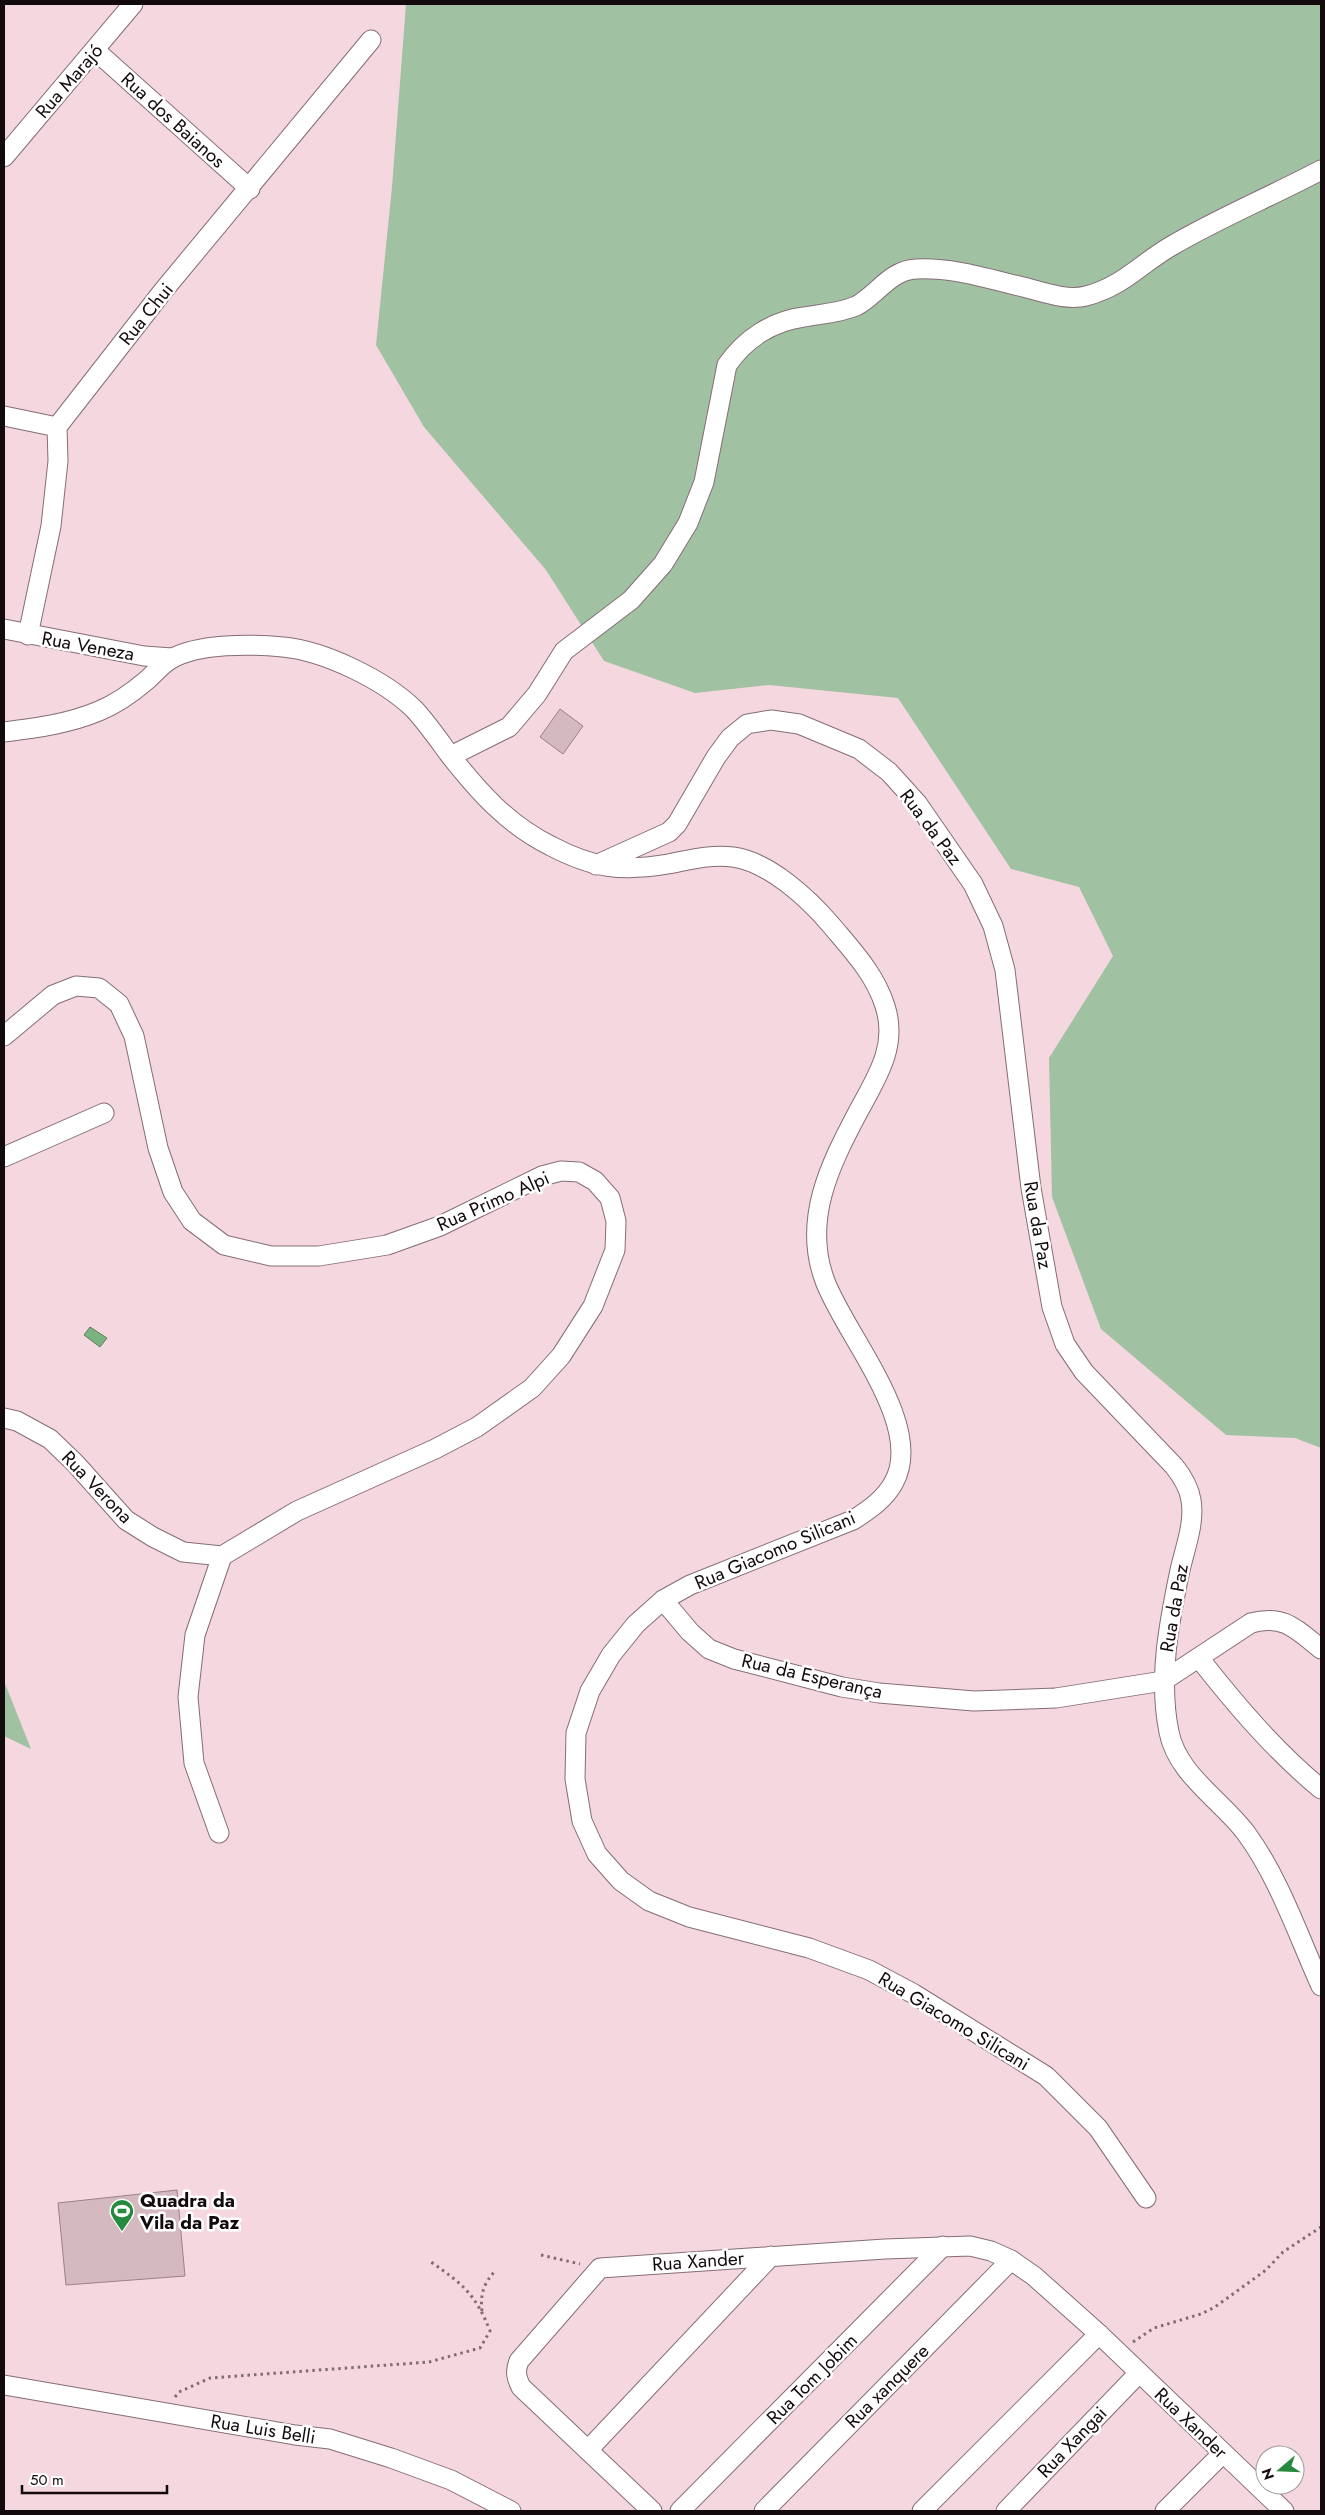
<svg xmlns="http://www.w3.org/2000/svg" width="1325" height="2515" font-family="Jost,sans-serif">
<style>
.green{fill:#a0c2a3}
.water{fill:#7ab381;stroke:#5b805e}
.building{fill:#d4b9c1;stroke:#9b8189}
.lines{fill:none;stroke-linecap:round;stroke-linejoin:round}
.minor-casing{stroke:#866d75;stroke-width:21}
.path{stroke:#806d73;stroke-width:3;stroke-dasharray:2.5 4;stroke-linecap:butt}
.minor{stroke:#fff;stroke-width:19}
.labels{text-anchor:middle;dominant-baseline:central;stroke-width:5;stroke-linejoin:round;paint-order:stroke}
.street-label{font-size:19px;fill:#130a0d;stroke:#fff}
.poi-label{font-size:19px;font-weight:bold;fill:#130a0d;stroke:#fff;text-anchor:start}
</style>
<rect width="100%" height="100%" fill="#f4d7df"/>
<g class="green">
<polygon points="406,4 1321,4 1321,1448 1295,1438 1226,1435 1101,1329 1052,1197 1049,1058 1113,956 1079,887 1011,869 898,698 769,685 695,693 604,661 546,570 424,427 376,345 392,187"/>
<polygon points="4,1681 31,1749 4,1736"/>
</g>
<polygon class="water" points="90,1327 107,1338 100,1347 84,1335"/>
<g class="building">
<polygon points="560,709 583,726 563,754 540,737"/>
<polygon points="177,2190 185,2276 66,2285 58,2203"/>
</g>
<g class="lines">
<g class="minor-casing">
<g id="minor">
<polyline points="96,51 250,189"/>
<polyline points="4,157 133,4"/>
<polyline points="4,416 57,427"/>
<polyline points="4,629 144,656 172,658"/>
<polyline points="28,635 51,526 58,461 57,427 163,291 371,40"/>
<path d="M4,732C36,728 68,724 99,711C116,704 133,692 147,680C154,674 162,664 171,659C199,643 252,644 283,647C325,651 384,680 414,709C427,723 438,739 449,754C478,791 508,825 551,846C593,868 621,872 668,864C689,860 711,854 733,857C769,862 808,898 831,925C852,950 875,974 885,1006C898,1046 877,1077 858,1112C830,1165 802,1220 825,1281C845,1335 925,1425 894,1482C885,1499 869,1510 853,1520L690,1585L663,1600L636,1624L611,1655L590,1691L576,1733L575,1779L582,1821L597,1854L621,1881L649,1901L689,1917L809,1948L869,1970L914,1994L1046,2076L1098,2128L1146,2198"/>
<path d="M451,756L509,727L537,694L564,651L631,600L663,564L688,523L704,482L727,365C745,339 772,321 804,317C821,314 840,313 856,306C876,296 890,270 916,269C952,267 989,279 1023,287C1043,292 1066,301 1086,296C1124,286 1141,263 1173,245C1221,217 1272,196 1321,170"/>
<path d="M596,865L669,832L677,824L716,757L730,738L747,724L771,720L799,724L859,749L889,772L917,803L973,884L993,926L1005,970L1031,1188L1052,1307L1065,1344L1084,1372L1174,1466C1182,1476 1189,1487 1191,1500C1195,1523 1185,1548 1180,1570C1169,1623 1158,1678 1169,1732C1177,1774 1221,1800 1246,1833C1279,1878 1298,1935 1321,1986"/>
<polyline points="4,1036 53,995 76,986 99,988 119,1004 134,1036 158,1148 173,1192 192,1221 224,1245 271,1256 319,1256 387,1245 440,1226 542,1176 561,1171 579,1172 595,1181 610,1198 616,1221 615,1250 593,1306 561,1356 532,1388 477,1427 435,1449 297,1511 222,1556 195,1635 188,1697 194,1763 219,1833"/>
<polyline points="4,1157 104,1113"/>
<polyline points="4,1418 17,1421 50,1439 75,1463 126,1520 153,1537 183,1552 222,1556"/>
<path d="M663,1600L690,1632L709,1649L734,1659L842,1687L879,1693L974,1701L1056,1698L1163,1681L1251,1623C1284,1614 1296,1629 1321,1649"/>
<path d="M1199,1658C1236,1705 1274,1750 1321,1789"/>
<polyline points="4,2385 295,2435 330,2439 391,2458 451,2480 511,2511"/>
<polyline points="588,2450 771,2256"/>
<path d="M652,2511L521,2387C516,2377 515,2371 519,2361L600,2268L885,2249L970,2246L991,2251L1011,2260L1034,2276L1099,2334L1284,2511"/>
<polyline points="680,2511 943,2246"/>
<polyline points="764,2511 1011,2260"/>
<polyline points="922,2511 1099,2334"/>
<polyline points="1006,2511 1139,2373"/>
<polyline points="1165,2511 1223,2453"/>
</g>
</g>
<g class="path">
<polyline points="541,2255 580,2264"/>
<path d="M482,2311C480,2293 484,2283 496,2270"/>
<polyline points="1133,2342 1154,2328 1201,2314 1215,2307 1266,2270 1283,2252 1321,2227"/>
<path d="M175,2397L179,2392L210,2378L429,2362L480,2348L490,2331C476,2295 463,2284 431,2262"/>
</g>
<use href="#minor" class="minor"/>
</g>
<defs>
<g id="stadium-pin" transform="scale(1.25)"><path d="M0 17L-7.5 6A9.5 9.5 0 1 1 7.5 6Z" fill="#25893e" stroke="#fff"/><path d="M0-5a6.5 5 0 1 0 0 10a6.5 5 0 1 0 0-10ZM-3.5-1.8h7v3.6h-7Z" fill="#fff"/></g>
</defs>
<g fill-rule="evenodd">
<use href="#stadium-pin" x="122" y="2211"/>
</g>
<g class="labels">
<g class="street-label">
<text transform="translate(69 81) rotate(-49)">Rua Marajó</text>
<text transform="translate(173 120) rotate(42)">Rua dos Baianos</text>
<text transform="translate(146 314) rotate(-51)">Rua Chui</text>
<text transform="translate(88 646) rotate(10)">Rua Veneza</text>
<text transform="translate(931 827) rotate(53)">Rua da Paz</text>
<text transform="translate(493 1201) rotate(-24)">Rua Primo Alpi</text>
<text transform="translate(1038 1225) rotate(80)">Rua da Paz</text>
<text transform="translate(97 1487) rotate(46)">Rua Verona</text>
<text transform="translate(775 1550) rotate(-23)">Rua Giacomo Silicani</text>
<text transform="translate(1174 1608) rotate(-80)">Rua da Paz</text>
<text transform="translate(812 1676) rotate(13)">Rua da Esperança</text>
<text transform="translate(954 2021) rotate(31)">Rua Giacomo Silicani</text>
<text transform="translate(698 2261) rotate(-4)">Rua Xander</text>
<text transform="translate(812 2379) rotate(-45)">Rua Tom Jobim</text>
<text transform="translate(887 2386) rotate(-45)">Rua xanquere</text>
<text transform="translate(1191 2423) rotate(44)">Rua Xander</text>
<text transform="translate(263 2429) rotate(9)">Rua Luis Belli</text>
<text transform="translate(1072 2442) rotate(-46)">Rua Xangai</text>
</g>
<g class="poi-label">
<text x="140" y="2200">Quadra da<tspan x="140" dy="22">Vila da Paz</tspan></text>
</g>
</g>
<rect width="1325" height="2515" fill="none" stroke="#130a0d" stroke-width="10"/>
<g transform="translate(1280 2470) rotate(251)"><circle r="24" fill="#ffffff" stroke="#a19d9e"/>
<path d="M0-4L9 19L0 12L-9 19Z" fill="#25893e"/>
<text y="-8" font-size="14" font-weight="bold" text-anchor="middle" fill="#130a0d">N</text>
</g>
<path d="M22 2485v8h145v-8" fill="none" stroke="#130a0d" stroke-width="2.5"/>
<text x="30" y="2485" font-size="15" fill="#130a0d" stroke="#ffffff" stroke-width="4" paint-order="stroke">50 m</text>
</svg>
